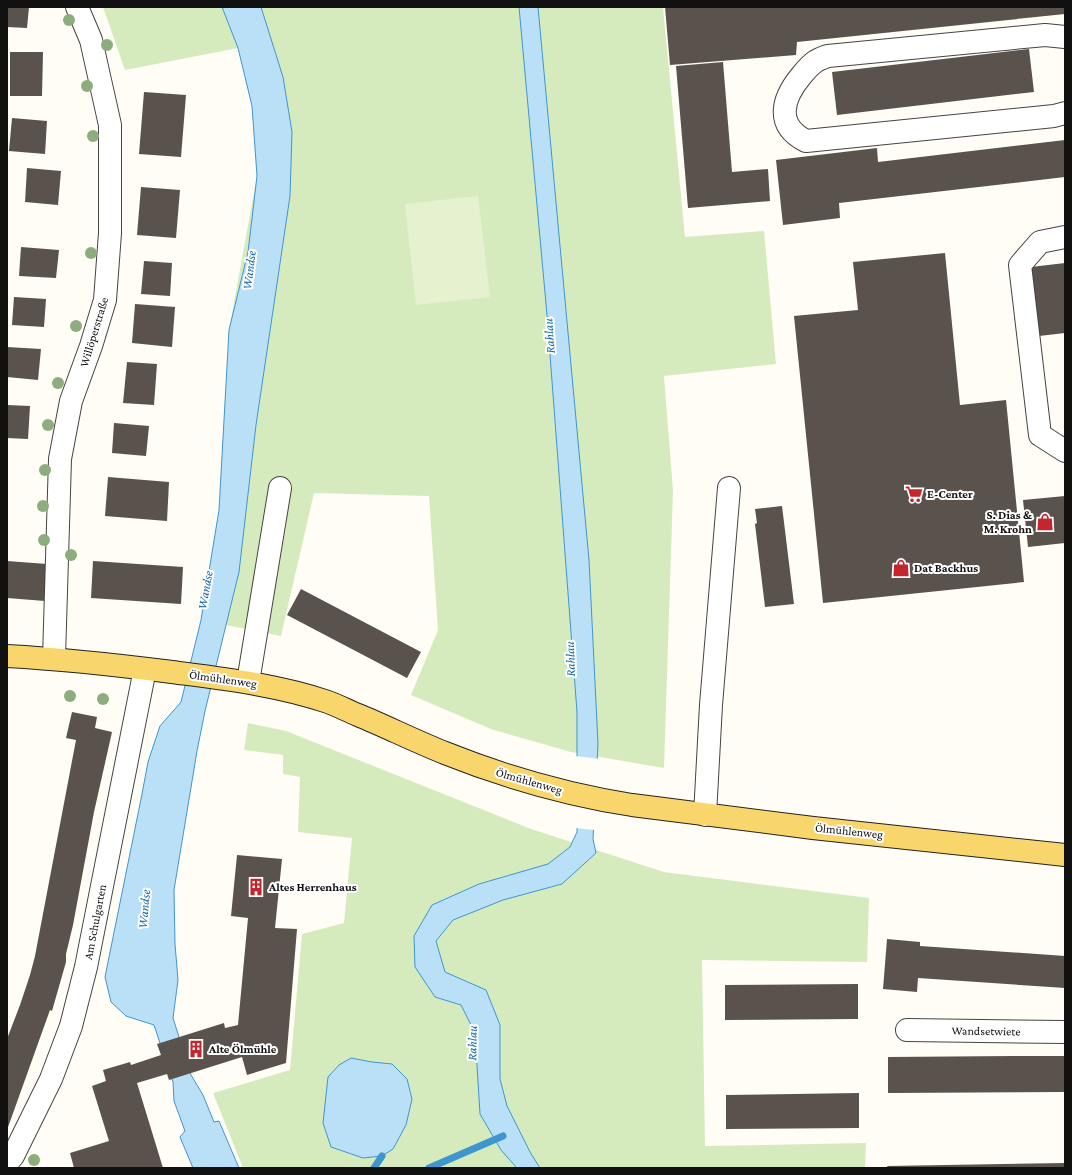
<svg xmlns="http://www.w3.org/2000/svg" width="1072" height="1175" font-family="'Crimson Pro',serif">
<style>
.green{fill:#d5ebbd;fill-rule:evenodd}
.pitch{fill:#e6f2cf}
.water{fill:#b9e0f7;stroke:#3f96cf}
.pier{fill:#fffdf5}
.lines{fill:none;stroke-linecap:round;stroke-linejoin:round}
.stream{stroke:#3f96cf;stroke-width:7}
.building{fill:#5a524d}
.minor-casing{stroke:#444;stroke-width:24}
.major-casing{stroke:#222;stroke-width:24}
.minor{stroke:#fff;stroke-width:22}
.major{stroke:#f9d66b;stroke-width:22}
.tree{fill:#8dad7f}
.labels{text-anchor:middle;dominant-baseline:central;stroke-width:4;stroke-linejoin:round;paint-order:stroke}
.street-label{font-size:12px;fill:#111;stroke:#fff}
.poi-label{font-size:12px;font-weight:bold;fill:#111;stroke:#fff;text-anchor:start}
.water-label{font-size:13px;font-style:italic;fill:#1768a6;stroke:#fff}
</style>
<rect width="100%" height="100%" fill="#fffdf5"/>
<g class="green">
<polygon points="103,7 663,7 685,237 764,231 776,364 664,376 673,491 664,768 571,752 491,729 411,695 438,630 429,496 314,493 281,636 201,620 219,510 229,330 257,176 252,106 238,48 125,70"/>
<path d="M248,723L286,731L531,829L664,872L869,898L867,962L702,960L705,1146L866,1143L865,1168H243L213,1093L290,1070L302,934L344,923L352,838L298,832L300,777L283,774V755L244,750ZM351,1058L372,1063L347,1152L331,1147Z"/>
</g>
<polygon class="pitch" points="478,196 490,297 416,305 405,204"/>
<g class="water">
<polygon points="222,7 261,7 283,77 292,132 290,196 256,425 239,572 205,711 197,751 174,890 175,944 178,980 173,1018 191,1075 203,1095 214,1122 219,1121 239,1168 193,1168 180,1137 185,1131 174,1101 173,1082 154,1025 126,1016 111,1002 105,977 142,794 148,762 160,726 181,702 201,620 219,510 229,330 248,252 257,176 252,106 238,48"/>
<polygon points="519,7 538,7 589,560 598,744 593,839 596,853 562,884 503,900 453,920 436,941 445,972 486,990 500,1025 500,1079 507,1106 530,1152 540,1168 517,1168 501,1150 480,1114 475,1033 461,1005 435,997 415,967 414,936 432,905 479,884 548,864 570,847 577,832 577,712 547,315"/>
<polygon points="351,1058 372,1062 392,1064 407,1079 412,1099 406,1125 393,1149 382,1156 363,1158 331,1147 323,1123 328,1077 339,1065"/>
</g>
<polygon class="pier" points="575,756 600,759 595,830 575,828"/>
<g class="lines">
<g class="stream">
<polyline points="374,1168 382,1156"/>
<polyline points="429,1168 503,1136"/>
</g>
</g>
<g class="building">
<polygon points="7,7 29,7 27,28 7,27"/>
<polygon points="665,7 1065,7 1065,14 797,42 796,55 670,65"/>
<polygon points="1029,49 1034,92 837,115 832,72"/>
<polygon points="10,52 43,52 42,96 10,96"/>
<polygon points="723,62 732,172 768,169 770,201 688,208 676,66"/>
<polygon points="144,92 186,95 181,157 139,154"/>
<polygon points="12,118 47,121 45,154 9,151"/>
<polygon points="1065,140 1065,177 839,203 840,218 783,225 776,160 877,148 878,162"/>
<polygon points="27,168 61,171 58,205 25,202"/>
<polygon points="141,187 180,190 176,238 137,235"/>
<polygon points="21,247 59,250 56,278 19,276"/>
<polygon points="945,253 960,405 1006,400 1024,582 823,603 794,316 858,310 853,262"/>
<polygon points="144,261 172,263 170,296 141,294"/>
<polygon points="1065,263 1065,333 1039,336 1031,267"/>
<polygon points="14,297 46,299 44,327 12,325"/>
<polygon points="135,304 175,307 172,347 132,343"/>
<polygon points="7,347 41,349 38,380 7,377"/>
<polygon points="127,362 157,364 154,405 123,403"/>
<polygon points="7,405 30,406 28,439 7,438"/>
<polygon points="114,423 149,426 146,456 112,453"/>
<polygon points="108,477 169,482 167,521 105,516"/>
<polygon points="1065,496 1065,543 1028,547 1023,500"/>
<polygon points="782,506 794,604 765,607 755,524 757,523 755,509"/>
<polygon points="7,561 47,564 45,601 7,598"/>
<polygon points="93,561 183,567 181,604 91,598"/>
<polygon points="301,589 421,652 407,678 287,615"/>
<polygon points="72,712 97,717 95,728 112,732 94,812 73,925 66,954 66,962 52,1011 50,1010 7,1130 7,1039 20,1005 30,975 35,956 76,740 66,738"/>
<polygon points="237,855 282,859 275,928 297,929 286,1063 247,1075 242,1057 169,1080 167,1074 137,1083 163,1168 74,1168 70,1153 109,1141 92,1086 106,1081 103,1070 130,1062 131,1065 161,1055 157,1044 224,1023 225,1028 238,1025 248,918 231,916"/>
<polygon points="887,939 920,942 920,946 1065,956 1065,988 918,978 917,992 883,989"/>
<polygon points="858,984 858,1019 725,1020 725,985"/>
<polygon points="1013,1056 1065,1056 1065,1092 888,1093 888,1057"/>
<polygon points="859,1093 859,1128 726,1129 726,1095"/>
<polygon points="1065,1163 1065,1168 888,1168 887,1166"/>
</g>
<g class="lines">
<g class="minor-casing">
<g id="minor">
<path d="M1065,37L1045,35L828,56C824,57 820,59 816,61C810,65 805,71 801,76C782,99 775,125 806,141L1054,116L1065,113"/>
<polyline points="1065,237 1040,242 1020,265 1040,435 1065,451"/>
<polyline points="54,658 60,459 71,401 91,346 105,300 110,233 110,125 91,40 77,7"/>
<polyline points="248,682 280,488"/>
<polyline points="705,815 711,705 729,488"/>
<polyline points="907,1030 1065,1032"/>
<polyline points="7,1163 13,1156 51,1079 71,1026 86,967 145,669"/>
</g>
</g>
<g class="major-casing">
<path id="major" d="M7,656C62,659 117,665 172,672C225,679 278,685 328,702C339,706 348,711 358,715C387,727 415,741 445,753C505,777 568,795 632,805L813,828L1065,855"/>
</g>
<use href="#minor" class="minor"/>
<use href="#major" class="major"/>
</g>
<g class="tree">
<circle cx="69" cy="20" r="6"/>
<circle cx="107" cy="45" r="6"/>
<circle cx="87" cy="86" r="6"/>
<circle cx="93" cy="136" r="6"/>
<circle cx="91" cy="253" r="6"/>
<circle cx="76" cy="326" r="6"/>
<circle cx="58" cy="383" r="6"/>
<circle cx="48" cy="425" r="6"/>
<circle cx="45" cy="470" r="6"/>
<circle cx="43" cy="506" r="6"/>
<circle cx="44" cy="540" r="6"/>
<circle cx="71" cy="555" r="6"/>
<circle cx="70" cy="696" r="6"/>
<circle cx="103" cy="699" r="6"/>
<circle cx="34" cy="1160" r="6"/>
</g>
<defs>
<g id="supermarket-bare" transform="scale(1.38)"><path d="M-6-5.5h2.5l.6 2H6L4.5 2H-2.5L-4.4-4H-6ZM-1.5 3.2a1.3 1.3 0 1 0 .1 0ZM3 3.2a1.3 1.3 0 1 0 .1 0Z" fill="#c4262e" stroke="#fff" stroke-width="2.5" paint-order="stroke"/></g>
<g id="shop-bare" transform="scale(1.38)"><path d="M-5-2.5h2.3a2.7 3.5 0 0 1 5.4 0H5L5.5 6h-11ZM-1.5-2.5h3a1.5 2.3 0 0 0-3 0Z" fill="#c4262e" stroke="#fff" stroke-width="2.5" paint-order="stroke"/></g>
<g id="building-bare" transform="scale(1.38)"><path d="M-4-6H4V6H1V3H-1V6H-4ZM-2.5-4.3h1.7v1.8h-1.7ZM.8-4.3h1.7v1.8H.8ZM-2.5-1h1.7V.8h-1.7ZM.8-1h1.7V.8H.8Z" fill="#c4262e" stroke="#fff" stroke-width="2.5" paint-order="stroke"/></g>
</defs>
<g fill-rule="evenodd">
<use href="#supermarket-bare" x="914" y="494"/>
<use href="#shop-bare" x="1045" y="522"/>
<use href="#shop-bare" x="901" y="568"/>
<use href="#building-bare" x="256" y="887"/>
<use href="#building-bare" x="196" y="1049"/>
</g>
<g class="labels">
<g class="street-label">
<text transform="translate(94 332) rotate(-73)">Willöperstraße</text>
<text transform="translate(223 679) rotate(8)">Ölmühlenweg</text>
<text transform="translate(529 781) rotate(16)">Ölmühlenweg</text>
<text transform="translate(849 831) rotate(6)">Ölmühlenweg</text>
<text transform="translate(95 922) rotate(-79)">Am Schulgarten</text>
<text transform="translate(986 1031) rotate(1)">Wandsetwiete</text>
</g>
<g class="poi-label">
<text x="927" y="494">E-Center</text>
<text x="1032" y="515" text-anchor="end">S. Dias &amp;<tspan x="1032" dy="14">M. Krohn</tspan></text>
<text x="914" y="568">Dat Backhus</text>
<text x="269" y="887">Altes Herrenhaus</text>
<text x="209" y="1049">Alte Ölmühle</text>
</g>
<g class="water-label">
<text transform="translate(249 270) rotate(-83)">Wandse</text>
<text transform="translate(549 336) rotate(-94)">Rahlau</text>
<text transform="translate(205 590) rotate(-80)">Wandse</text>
<text transform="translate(570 659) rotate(-92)">Rahlau</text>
<text transform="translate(144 909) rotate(-85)">Wandse</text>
<text transform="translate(472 1043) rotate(-89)">Rahlau</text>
</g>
</g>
<rect width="1072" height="1175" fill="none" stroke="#111111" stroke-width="16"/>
</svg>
